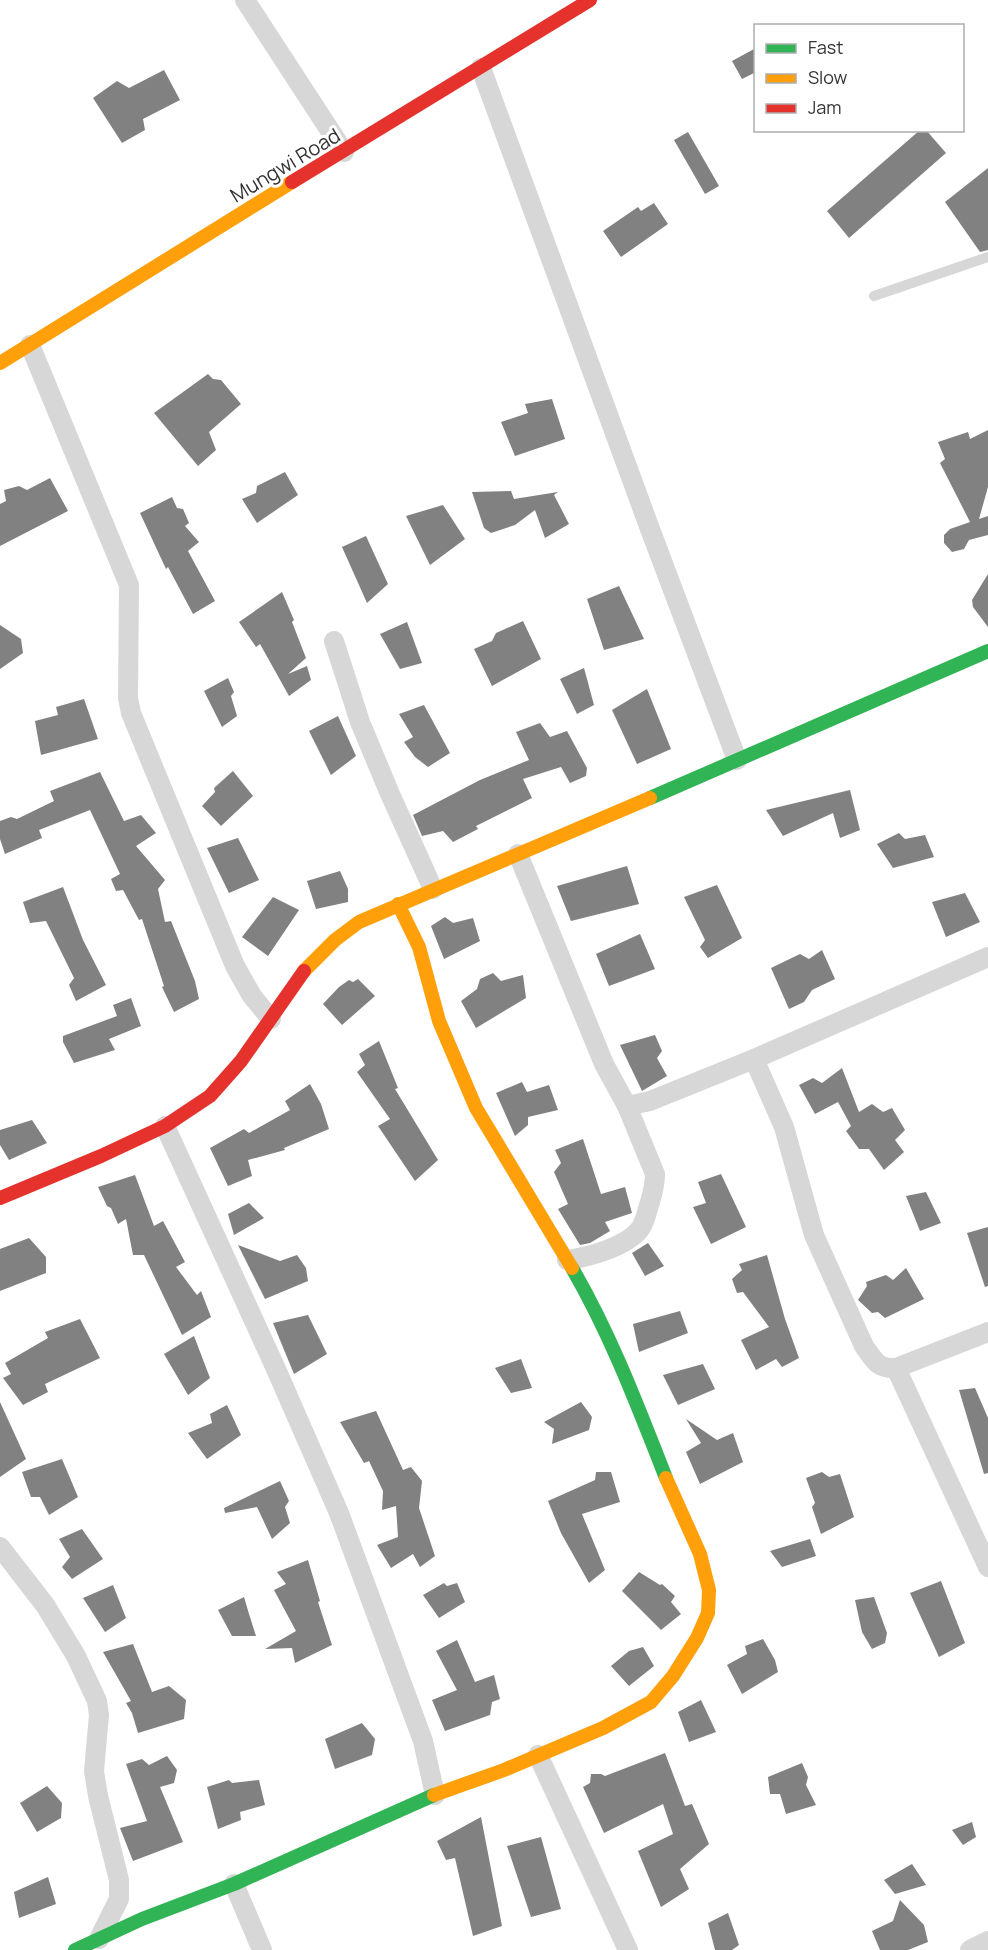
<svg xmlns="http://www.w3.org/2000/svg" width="988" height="1950" font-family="Manrope,sans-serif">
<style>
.building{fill:#818181}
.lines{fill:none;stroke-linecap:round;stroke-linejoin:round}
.lane{stroke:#d7d7d7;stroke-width:10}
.street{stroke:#d7d7d7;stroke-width:20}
.fast{stroke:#30b455;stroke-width:14}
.slow{stroke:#ff9f0a;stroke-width:14}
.jam{stroke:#e5322d;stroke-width:14}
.labels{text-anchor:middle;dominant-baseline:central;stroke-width:6;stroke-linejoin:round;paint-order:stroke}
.street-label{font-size:20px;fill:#333;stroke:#fff}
</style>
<rect width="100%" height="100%" fill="#fff"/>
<g class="building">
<polygon points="756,48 756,72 742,79 732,61"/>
<polygon points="164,70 180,100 143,119 145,130 122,143 93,98 117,81 129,88"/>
<polygon points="920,130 926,130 946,153 849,238 827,211"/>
<polygon points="688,132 719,186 705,194 674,140"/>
<polygon points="988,168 988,250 980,252 945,202"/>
<polygon points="654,203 668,224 621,257 603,231 638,207 641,211"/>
<polygon points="208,374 213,379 221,380 241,404 209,432 216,450 198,466 154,413"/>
<polygon points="552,399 565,439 515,456 501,422 528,413 525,404"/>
<polygon points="988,430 988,487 979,519 988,516 988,535 969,540 964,549 952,552 944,543 944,535 950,529 970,522 940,463 945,459 938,442 968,432 970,439"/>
<polygon points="285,472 298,495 257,523 242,499 256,493 257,486"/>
<polygon points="50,478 68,511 0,546 0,504 6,501 4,490 19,486 27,490"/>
<polygon points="511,491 514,499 558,492 554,495 569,524 545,538 535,510 515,525 491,533 484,528 472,492"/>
<polygon points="172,497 177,508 183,509 189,523 185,526 199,542 188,551 215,601 193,614 168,567 166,569 140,513"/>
<polygon points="443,505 465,539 430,565 406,516"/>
<polygon points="366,536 388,584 367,603 342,547"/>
<polygon points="988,574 988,627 973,607 972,600"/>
<polygon points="619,586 644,639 604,650 587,599"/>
<polygon points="282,592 294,620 292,622 306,658 288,674 307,666 311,680 289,696 260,644 256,647 239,622"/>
<polygon points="523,621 541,659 492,686 474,649 492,641 496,633"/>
<polygon points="407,622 422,663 400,669 380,634"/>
<polygon points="0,625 21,639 23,653 0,669"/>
<polygon points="584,668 594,705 577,714 560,679"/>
<polygon points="228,678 234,692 231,696 237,716 222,727 204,691"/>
<polygon points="647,689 671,749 637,764 612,710"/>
<polygon points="84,699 98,739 41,755 35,721 58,715 56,707"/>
<polygon points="424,705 450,753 428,767 415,757 404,742 413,737 399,714"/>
<polygon points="338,716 356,756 331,775 309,731"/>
<polygon points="540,723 550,737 567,731 587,768 586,776 570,783 561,767 523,779 532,798 476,826 478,829 453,842 443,831 422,836 413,815 480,780 529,760 516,732"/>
<polygon points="233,771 253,796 221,826 202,806 215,792 214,788"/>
<polygon points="100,772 124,821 141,815 156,833 136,846 165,880 158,889 165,922 171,921 195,981 199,999 174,1012 162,987 164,986 142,919 139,920 123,890 116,891 111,879 120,874 90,810 39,830 42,838 5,854 0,839 0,821 11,817 17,819 54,801 50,791"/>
<polygon points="850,790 860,830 840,838 833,813 783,836 766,810"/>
<polygon points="899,833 905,839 925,835 934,857 893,868 877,844"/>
<polygon points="238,838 259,880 229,893 207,848"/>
<polygon points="627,866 639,904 571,921 557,886"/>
<polygon points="340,871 348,889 348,902 316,909 307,881"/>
<polygon points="717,885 742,938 708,958 700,947 705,940 684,897"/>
<polygon points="63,887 83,940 106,985 76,1001 69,985 74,978 46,921 30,923 23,902"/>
<polygon points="965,893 980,922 946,937 932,902"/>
<polygon points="273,897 299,910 268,956 242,937"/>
<polygon points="445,917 453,923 473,918 480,941 444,959 431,926"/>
<polygon points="640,934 655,969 609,986 596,954"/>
<polygon points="822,950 835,979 812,990 804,1002 789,1009 771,968 800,954 809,959"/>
<polygon points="493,973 501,981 523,975 526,998 476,1028 461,1001 477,989 480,979"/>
<polygon points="358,979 375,996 342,1025 323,1004 339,987 349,980 353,982"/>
<polygon points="131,998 141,1026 109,1039 115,1050 74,1063 63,1042 63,1036 117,1016 113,1005"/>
<polygon points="655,1035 662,1051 657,1058 667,1076 642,1091 620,1045"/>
<polygon points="379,1041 398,1088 395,1089 438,1160 415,1181 378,1126 390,1119 357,1072 365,1065 359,1054"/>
<polygon points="842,1068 859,1112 872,1104 883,1112 892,1108 905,1130 895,1140 904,1152 884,1170 869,1149 859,1149 846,1131 851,1126 838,1102 815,1114 799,1085 813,1078 822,1083"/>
<polygon points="522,1082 527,1092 549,1085 558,1110 528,1117 528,1125 515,1136 496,1093"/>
<polygon points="310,1084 321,1104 329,1129 284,1148 285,1150 248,1160 252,1176 228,1186 210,1148 244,1129 249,1133 290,1110 285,1101"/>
<polygon points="32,1120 47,1143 9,1160 0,1145 0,1130"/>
<polygon points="583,1139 601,1194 625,1187 632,1213 605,1222 610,1231 590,1243 580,1245 558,1209 568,1204 554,1172 561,1163 555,1150"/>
<polygon points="721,1174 746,1227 711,1244 693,1207 706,1203 698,1182"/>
<polygon points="135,1175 154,1226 163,1221 185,1262 176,1267 197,1295 201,1291 211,1317 182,1335 144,1255 133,1255 126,1219 118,1224 111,1208 107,1206 98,1187"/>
<polygon points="926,1192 941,1223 920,1231 906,1196"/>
<polygon points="249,1203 264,1218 234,1235 228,1214"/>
<polygon points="988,1227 988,1286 985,1287 967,1233"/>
<polygon points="29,1238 46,1257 46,1273 0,1291 0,1249"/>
<polygon points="648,1243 664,1266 645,1276 632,1253"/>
<polygon points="238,1245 280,1261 297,1255 306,1268 308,1281 265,1299"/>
<polygon points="767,1255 785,1319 799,1358 782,1367 776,1359 756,1370 741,1340 769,1327 743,1292 737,1293 732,1279 742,1270 739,1264"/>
<polygon points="906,1268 924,1299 885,1318 878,1312 872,1313 858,1300 867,1286 866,1282 886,1275 893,1280"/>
<polygon points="680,1311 688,1333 639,1352 633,1324"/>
<polygon points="308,1315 327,1354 294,1374 273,1323"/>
<polygon points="80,1319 100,1358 45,1384 48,1392 23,1405 3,1378 11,1374 5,1363 48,1338 45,1332"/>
<polygon points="194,1336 210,1378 188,1395 164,1354"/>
<polygon points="521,1359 532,1388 511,1393 495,1368"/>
<polygon points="703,1364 715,1389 678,1405 663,1375"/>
<polygon points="975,1388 988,1418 988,1473 984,1474 959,1390"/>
<polygon points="0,1402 26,1459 0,1477"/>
<polygon points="581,1402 592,1417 589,1430 552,1444 554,1429 544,1422"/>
<polygon points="227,1405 241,1435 207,1459 188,1433 212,1423 210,1414"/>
<polygon points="376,1411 403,1470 411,1467 422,1481 419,1508 435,1556 420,1567 413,1554 391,1568 377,1545 398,1537 396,1506 382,1510 383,1491 369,1461 364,1463 340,1422"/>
<polygon points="686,1419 717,1440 733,1433 743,1462 700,1484 686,1452 701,1443"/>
<polygon points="62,1459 78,1497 49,1515 40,1497 31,1497 22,1472"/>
<polygon points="596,1472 611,1472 620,1502 582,1514 605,1570 589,1583 561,1533 548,1501 595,1480"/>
<polygon points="822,1472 829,1477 840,1474 854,1517 821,1534 812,1507 815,1503 806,1478"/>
<polygon points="280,1481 289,1501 285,1507 290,1523 272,1539 257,1507 225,1513 224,1508"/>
<polygon points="82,1529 103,1559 72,1579 62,1567 70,1557 59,1539"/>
<polygon points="810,1539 816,1556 782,1567 770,1551"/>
<polygon points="308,1560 320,1601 318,1602 332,1645 295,1663 292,1648 265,1649 296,1631 274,1590 286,1584 277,1572"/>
<polygon points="639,1572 660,1585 662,1584 675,1596 671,1602 681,1614 661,1630 622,1591"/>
<polygon points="941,1581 965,1643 939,1657 910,1593"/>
<polygon points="444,1583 447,1586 457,1583 465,1602 439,1618 423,1595"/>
<polygon points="113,1585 126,1618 105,1632 83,1598"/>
<polygon points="244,1597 249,1614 256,1636 232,1636 218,1610"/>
<polygon points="874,1597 887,1633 885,1643 872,1649 862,1632 855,1600"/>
<polygon points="763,1639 775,1660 778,1672 742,1694 727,1665 747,1654 745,1646"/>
<polygon points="457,1640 475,1682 494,1675 500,1699 492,1702 490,1715 445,1731 432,1700 457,1690 436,1651"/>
<polygon points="133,1644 152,1692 169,1686 186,1700 184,1719 138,1733 132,1713 126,1703 131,1701 103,1652"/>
<polygon points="643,1647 654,1666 629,1686 611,1666 629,1651"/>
<polygon points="701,1700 716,1732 689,1742 678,1712"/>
<polygon points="362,1723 375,1739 372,1755 335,1769 325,1739"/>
<polygon points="665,1753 685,1806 692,1804 709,1844 680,1869 689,1889 661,1907 638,1851 673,1834 663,1804 604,1833 583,1787 590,1783 591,1774 601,1774 605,1776"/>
<polygon points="167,1756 177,1770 174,1783 160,1787 183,1842 133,1861 120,1828 147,1821 126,1764 142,1759 149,1765"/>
<polygon points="802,1763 808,1777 806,1785 816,1805 786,1814 780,1794 770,1794 768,1777"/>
<polygon points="229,1780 232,1783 259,1780 265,1805 240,1812 241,1820 218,1829 207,1787"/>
<polygon points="47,1786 62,1803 61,1818 37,1832 20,1803"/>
<polygon points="481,1817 502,1926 473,1936 455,1858 446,1860 437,1841"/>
<polygon points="972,1822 976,1837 963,1845 952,1830"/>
<polygon points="541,1837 561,1909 531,1917 507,1846"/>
<polygon points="912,1864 926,1885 895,1894 884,1880"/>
<polygon points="48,1877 56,1904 19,1918 14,1892"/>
<polygon points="900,1900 924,1925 928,1942 908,1950 880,1950 872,1931 893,1921"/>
<polygon points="728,1913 739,1945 732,1950 715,1950 708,1923"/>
</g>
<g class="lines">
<polyline class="lane" points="874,296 988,257"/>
<g class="street">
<polyline points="245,0 344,152"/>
<polyline points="481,68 650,529 737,760"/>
<polyline points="30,345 129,585 128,698 131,713 235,966 252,996 271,1019"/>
<polyline points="334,641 360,722 390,794 433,889"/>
<path d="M518,854L604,1064L627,1106L655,1174C655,1184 653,1192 650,1202C647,1210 646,1221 640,1229C626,1247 589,1257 567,1260"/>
<path d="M754,1059L784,1127L814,1235L864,1346C874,1360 877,1369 896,1368L988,1332"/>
<polyline points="627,1106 650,1101 754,1059 988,957"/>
<polyline points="165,1126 276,1369 339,1513 423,1741 435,1795"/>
<polyline points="896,1368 988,1567"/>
<polyline points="0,1547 45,1605 76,1656 97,1701 99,1715 94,1771 98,1796 119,1880 119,1899 99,1939"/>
<polyline points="538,1755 628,1950"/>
<polyline points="234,1884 262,1950"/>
<polyline points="970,1950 988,1941"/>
</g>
<g class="fast">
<polyline points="650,798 988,651"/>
<path d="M572,1268C611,1335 638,1407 666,1478"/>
<polyline points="75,1950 142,1919 234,1884 434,1795"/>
</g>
<g class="slow">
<polyline points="0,363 292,182"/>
<polyline points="398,904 419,947 439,1021 476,1108 572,1268"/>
<polyline points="304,971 335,940 359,922 650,798"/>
<polyline points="434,1795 504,1770 603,1728 651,1702 673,1676 697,1638 708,1613 709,1590 700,1554 666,1478"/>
</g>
<g class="jam">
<polyline points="292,182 590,0"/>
<polyline points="0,1198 101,1156 165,1126 210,1096 241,1061 304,971"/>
</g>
</g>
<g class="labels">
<g class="street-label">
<text transform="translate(285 165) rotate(-31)">Mungwi Road</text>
</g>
</g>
<rect x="754" y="24" width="210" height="108" fill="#ffffff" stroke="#adadad" stroke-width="1.5"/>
<rect x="766" y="44" width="30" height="9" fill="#30b455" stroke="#adadad" stroke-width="1.5"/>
<text x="808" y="54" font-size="18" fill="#333333">Fast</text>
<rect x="766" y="74" width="30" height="9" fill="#ff9f0a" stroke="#adadad" stroke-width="1.5"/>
<text x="808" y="84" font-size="18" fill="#333333">Slow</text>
<rect x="766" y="104" width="30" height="9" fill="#e5322d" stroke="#adadad" stroke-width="1.5"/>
<text x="808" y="114" font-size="18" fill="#333333">Jam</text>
</svg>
